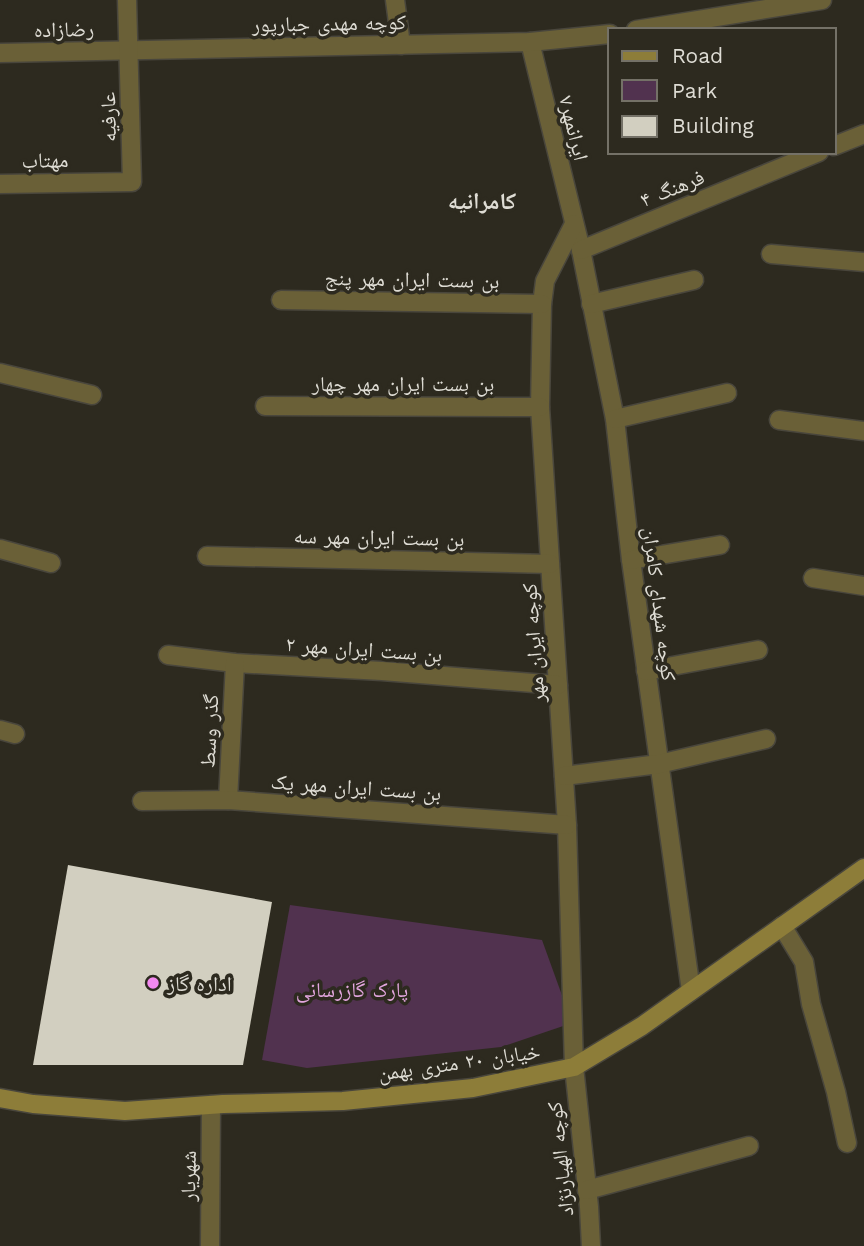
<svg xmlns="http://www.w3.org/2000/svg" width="864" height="1246" font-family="'Work Sans','Noto Naskh Arabic',sans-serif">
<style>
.green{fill:#51324f}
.building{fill:#d2cfc0}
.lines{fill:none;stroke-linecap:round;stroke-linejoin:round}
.street-casing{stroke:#49463c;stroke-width:21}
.secondary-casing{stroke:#49463c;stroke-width:21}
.street{stroke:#6a6037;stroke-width:18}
.secondary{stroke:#8d7d39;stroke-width:18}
.poi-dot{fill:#f489f0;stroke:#2d2a1f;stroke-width:2.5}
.labels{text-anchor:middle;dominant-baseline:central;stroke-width:7;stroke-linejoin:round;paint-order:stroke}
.street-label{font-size:21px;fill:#dedcd4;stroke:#2d2a1f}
.poi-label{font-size:21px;fill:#dedcd4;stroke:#2d2a1f;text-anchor:start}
.park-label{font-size:21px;fill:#e3a6df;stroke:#2d2a1f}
.neighbourhood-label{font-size:23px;font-weight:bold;fill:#dedcd4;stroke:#2d2a1f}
</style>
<rect width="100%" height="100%" fill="#2d2a1f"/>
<polygon class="green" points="290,905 542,940 572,1023 501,1047 307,1068 262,1060"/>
<polygon class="building" points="68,865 272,902 243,1065 33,1065"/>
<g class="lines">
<g class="street-casing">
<g id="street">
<polyline points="395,0 401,45"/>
<polyline points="636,30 822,0"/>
<polyline points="530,42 581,250 615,419 631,560 691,991"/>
<polyline points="0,53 530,42 610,34"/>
<polyline points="834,146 864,134"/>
<polyline points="0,184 132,182 127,0"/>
<polyline points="574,224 545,281 542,304 540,407 567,825 574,1067 589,1207 591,1246"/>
<polyline points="581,250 819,152"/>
<polyline points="771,254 864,262"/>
<polyline points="281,300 542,304"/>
<polyline points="591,304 694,280"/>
<polyline points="0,373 92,395"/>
<polyline points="265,406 540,407"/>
<polyline points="615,419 727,393"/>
<polyline points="779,420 864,431"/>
<polyline points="0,549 51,563"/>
<polyline points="207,556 550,564"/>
<polyline points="631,560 720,545"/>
<polyline points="813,578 864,586"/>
<polyline points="168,655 235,663 382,671 558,685"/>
<polyline points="646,671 758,650"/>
<polyline points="0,730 15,734"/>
<polyline points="564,776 659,764 766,739"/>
<polyline points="228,800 235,663"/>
<polyline points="142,801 228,800 567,825"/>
<polyline points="782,926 804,962 811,1004 836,1092 847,1143"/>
<polyline points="587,1190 749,1146"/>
<polyline points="210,1246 211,1105"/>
</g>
</g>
<g class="secondary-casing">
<polyline id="secondary" points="0,1098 33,1104 125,1111 223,1104 343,1101 473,1088 574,1067 642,1026 864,868"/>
</g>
<use href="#street" class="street"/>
<use href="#secondary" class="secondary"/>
</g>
<circle class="poi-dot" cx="153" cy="983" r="7"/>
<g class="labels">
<g class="street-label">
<text transform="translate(329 23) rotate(-1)">کوچه مهدی جبارپور</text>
<text transform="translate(64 29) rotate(-1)">رضازاده</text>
<text transform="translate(108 117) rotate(-91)">عارفیه</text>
<text transform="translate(574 128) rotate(76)">ایرانمهر۷</text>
<text transform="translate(45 160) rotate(-1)">مهتاب</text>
<text transform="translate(672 188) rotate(-22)">فرهنگ ۴</text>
<text transform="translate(412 279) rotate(1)">بن بست ایران مهر پنج</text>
<text x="403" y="383">بن بست ایران مهر چهار</text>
<text transform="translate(379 537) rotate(1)">بن بست ایران مهر سه</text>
<text transform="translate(660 604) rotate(83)">کوچه شهدای کامران</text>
<text transform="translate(533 643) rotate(-94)">کوچه ایران مهر</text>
<text transform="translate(364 649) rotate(4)">۲ بن بست ایران مهر</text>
<text transform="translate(209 731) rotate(-87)">گذر وسط</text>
<text transform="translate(356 787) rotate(4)">بن بست ایران مهر یک</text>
<text transform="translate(459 1062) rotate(-8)">خیابان ۲۰ متری بهمن</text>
<text transform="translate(560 1159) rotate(-96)">کوچه الهیارنژاد</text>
<text transform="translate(188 1176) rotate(-89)">شهریار</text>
</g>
<g class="poi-label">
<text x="167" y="983">اداره گاز</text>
</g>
<g class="park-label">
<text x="352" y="989">پارک گازرسانی</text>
</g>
<g class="neighbourhood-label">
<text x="482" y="201">کامرانیه</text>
</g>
</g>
<rect x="608" y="28" width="228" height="126" fill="#2d2a1f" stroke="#747167" stroke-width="2"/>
<rect x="622" y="51" width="35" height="10" fill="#8d7d39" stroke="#747167" stroke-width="2"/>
<text x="672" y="63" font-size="21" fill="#dedcd4">Road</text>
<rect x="622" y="80" width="35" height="21" fill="#51324f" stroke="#747167" stroke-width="2"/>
<text x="672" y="98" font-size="21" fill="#dedcd4">Park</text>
<rect x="622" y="116" width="35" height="21" fill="#d2cfc0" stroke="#747167" stroke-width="2"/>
<text x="672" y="133" font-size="21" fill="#dedcd4">Building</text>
</svg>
